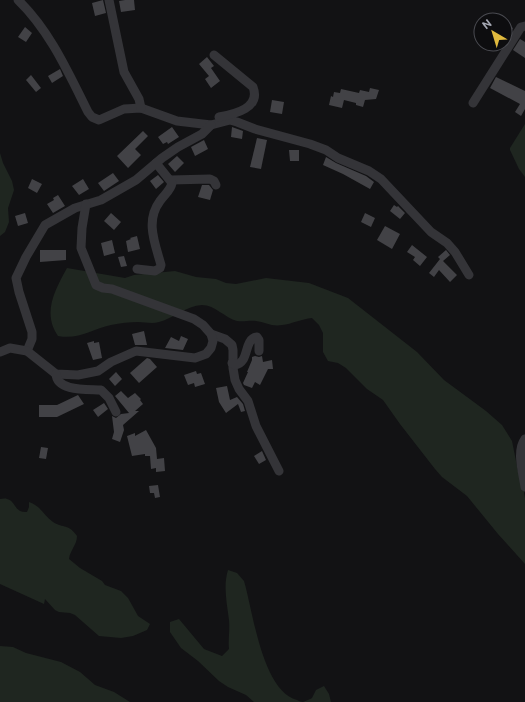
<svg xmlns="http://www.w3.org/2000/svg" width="525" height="702" font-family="Commissioner,sans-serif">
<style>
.green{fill:#1f2620}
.building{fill:#424246}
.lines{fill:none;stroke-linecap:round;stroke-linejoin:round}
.minor{stroke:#343438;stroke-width:9}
</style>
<rect width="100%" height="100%" fill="#121214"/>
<g class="green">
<polygon points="525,124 525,177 519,169 510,150 510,148"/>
<polygon points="0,153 3,163 12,181 14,190 8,208 9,222 5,232 0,236"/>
<path d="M67,268L125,278L134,275L175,271L196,277L216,279L226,283L236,284L266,278L309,283L348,298L417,352L444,380L486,411L502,425L512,441L518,471L525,490L524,493L525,498V564L498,534L467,496L442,477L435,469L400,424L383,400L367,389L346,368L338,363L328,361L323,352V333L319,325L312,318C301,319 292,324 282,325C272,327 265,322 256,321C250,320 244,322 237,321C225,318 215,305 202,305C186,306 174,318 159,322C152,324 145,322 138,322C130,322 120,323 111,325C92,329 79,340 58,336C42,313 55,290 67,268Z"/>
<path d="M0,499C2,499 5,498 7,499C16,501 14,513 27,512L29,507V502C41,506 44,516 53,522C64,529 68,523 77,536C77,545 70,550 69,559L80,568L102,581L105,585L121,591L128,598L138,616L150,624L147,630L133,636L121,638L99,636L75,615L70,613L59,612L55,610L45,599L44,604L0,584Z"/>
<path d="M228,570L237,573L244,581C253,611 262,691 297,700C299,701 301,702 303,702C306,701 310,699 312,698L316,690L324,686L329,694L331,702H254L246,695L228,687L219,681L198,661L181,648L170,632V622L179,619L204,649L222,656L229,649C228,640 230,630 229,620C227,604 223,586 228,570Z"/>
<polygon points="0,646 13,647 26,653 61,662 80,672 95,685 114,692 130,702 0,702"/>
</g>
<g class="building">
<polygon points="103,0 106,13 95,16 92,3"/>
<polygon points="125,0 134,0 135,10 121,12 119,1"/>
<polygon points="505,23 513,28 506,39 505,39"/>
<polygon points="25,27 32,33 26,42 18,37"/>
<polygon points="520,39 525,42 525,58 513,50"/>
<polygon points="207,57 214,66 211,68 220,81 211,88 205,79 209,76 199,64"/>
<polygon points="60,69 63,76 52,83 48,76"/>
<polygon points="31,75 41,88 36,92 26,80"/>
<polygon points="496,77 525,91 525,109 521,116 515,112 520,104 490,88"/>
<polygon points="370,88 379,90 376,99 365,100 363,107 356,105 356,103 344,100 342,108 329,105 331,96 333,97 334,92 340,93 341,89 359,93 360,90 369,92"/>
<polygon points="272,100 284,102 282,114 270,112"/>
<polygon points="172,127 179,137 168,144 167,142 163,144 158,137"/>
<polygon points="232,127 243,131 242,139 231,137"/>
<polygon points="143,131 148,136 135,149 141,155 128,168 117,156"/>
<polygon points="257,138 267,140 261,169 250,167"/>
<polygon points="204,140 208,149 195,156 191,147"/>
<polygon points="289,150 299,150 299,161 290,161"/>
<polygon points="177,156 184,163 175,172 168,164"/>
<polygon points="326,157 336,163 366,176 374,182 370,189 343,174 323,165"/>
<polygon points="113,173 119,181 104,191 98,183"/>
<polygon points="158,175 164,182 156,189 150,181"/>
<polygon points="32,179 42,184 37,193 28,188"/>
<polygon points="83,179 89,189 79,195 72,186"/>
<polygon points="202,185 209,185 213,190 210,200 198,197"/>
<polygon points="58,195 65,206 53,213 47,204 54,200 53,198"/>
<polygon points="394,205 397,207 398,206 405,213 400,219 390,211"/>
<polygon points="25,213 28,223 18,226 15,216"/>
<polygon points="111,213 121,222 114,230 104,221"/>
<polygon points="365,213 375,218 371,227 361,222"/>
<polygon points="385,226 400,234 392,249 377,240"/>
<polygon points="137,236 140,249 128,252 126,241 131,239 130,238"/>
<polygon points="112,240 115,253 104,256 101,243"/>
<polygon points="412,245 427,257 420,266 413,260 415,257 407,252"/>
<polygon points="40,250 66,250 66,260 40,262"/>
<polygon points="446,250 450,255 443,261 457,275 450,282 439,270 434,277 429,273 440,259 438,257"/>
<polygon points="124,256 127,266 121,267 118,257"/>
<polygon points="144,331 147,345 135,345 132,334"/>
<polygon points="181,336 188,339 183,350 165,348 171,337 179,341"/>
<polygon points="94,341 94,343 99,342 102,358 93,360 87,343"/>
<polygon points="255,356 259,357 262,356 263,362 272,360 273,369 268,369 260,385 255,382 252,388 244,385 243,383 248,372 247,372 252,360 252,357"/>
<polygon points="147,358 150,359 157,367 139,383 130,373"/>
<polygon points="196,371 197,374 201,373 205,384 195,387 194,383 188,385 184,375"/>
<polygon points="116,372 122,379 115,386 109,379"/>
<polygon points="227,386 230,400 237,397 243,404 245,411 241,412 238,404 226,413 219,402 216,388"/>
<polygon points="121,391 128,398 135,393 141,399 140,400 143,404 135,411 139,411 123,425 124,430 120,442 112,439 114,432 112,416 116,418 121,414 129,413 115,396"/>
<polygon points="78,395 84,404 57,417 39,417 39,405 57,405"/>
<polygon points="104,403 108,409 98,417 93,410"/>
<polygon points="146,430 156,448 157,459 164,458 165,471 156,472 156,468 151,469 150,456 145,456 145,454 132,456 127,436 135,433 135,436"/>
<polygon points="41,447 48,448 46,459 39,458"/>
<polygon points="262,451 266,460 259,464 254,456"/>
<polygon points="158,485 160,497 155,498 154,493 150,493 149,486"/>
</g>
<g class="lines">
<g class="minor">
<path d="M18,0C50,31 68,72 88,112L92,117L99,120L124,109L141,108L177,121L211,125L230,120L237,122L255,129L310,144L326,150L338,158L369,171L381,179L431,232L447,243L455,252L469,275"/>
<polyline points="109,0 124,72 139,99 141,108"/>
<path d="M214,55L253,87C261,108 235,114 219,117"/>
<polyline points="473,103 521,27 525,26"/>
<polyline points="171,180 210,179 214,181 216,185"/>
<path d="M137,269L155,271L160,268L161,265C155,243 145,221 160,201C164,195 171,190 172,183L156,163"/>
<polyline points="211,334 225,339 232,345 233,350 233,368 235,380 239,389 248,401 256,426 279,471"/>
<polyline points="27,351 32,339 32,332 19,292 16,278 26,257 45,225 75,208 101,200 136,180 162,158 178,147 202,134 211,125"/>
<polyline points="0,352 10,348 27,351 56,374 78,375 98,371 111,362 136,351 195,358 206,354 211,348 213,341 211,334 203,325 194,319 112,289 103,288 96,285 81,248 82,228 86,204"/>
<path d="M232,363L235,365C250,363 243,339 257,337L259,340V351"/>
<path d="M56,374C57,392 89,389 101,390L109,398L116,412"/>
<path d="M525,439C516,451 523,473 525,487"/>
</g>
</g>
<g transform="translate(493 32) rotate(322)"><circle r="19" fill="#0d0d0f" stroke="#4a4b51"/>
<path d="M0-3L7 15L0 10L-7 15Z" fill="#e0ba3e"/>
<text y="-6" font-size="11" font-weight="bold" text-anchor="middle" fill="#a5a8b3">N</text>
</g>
</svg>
